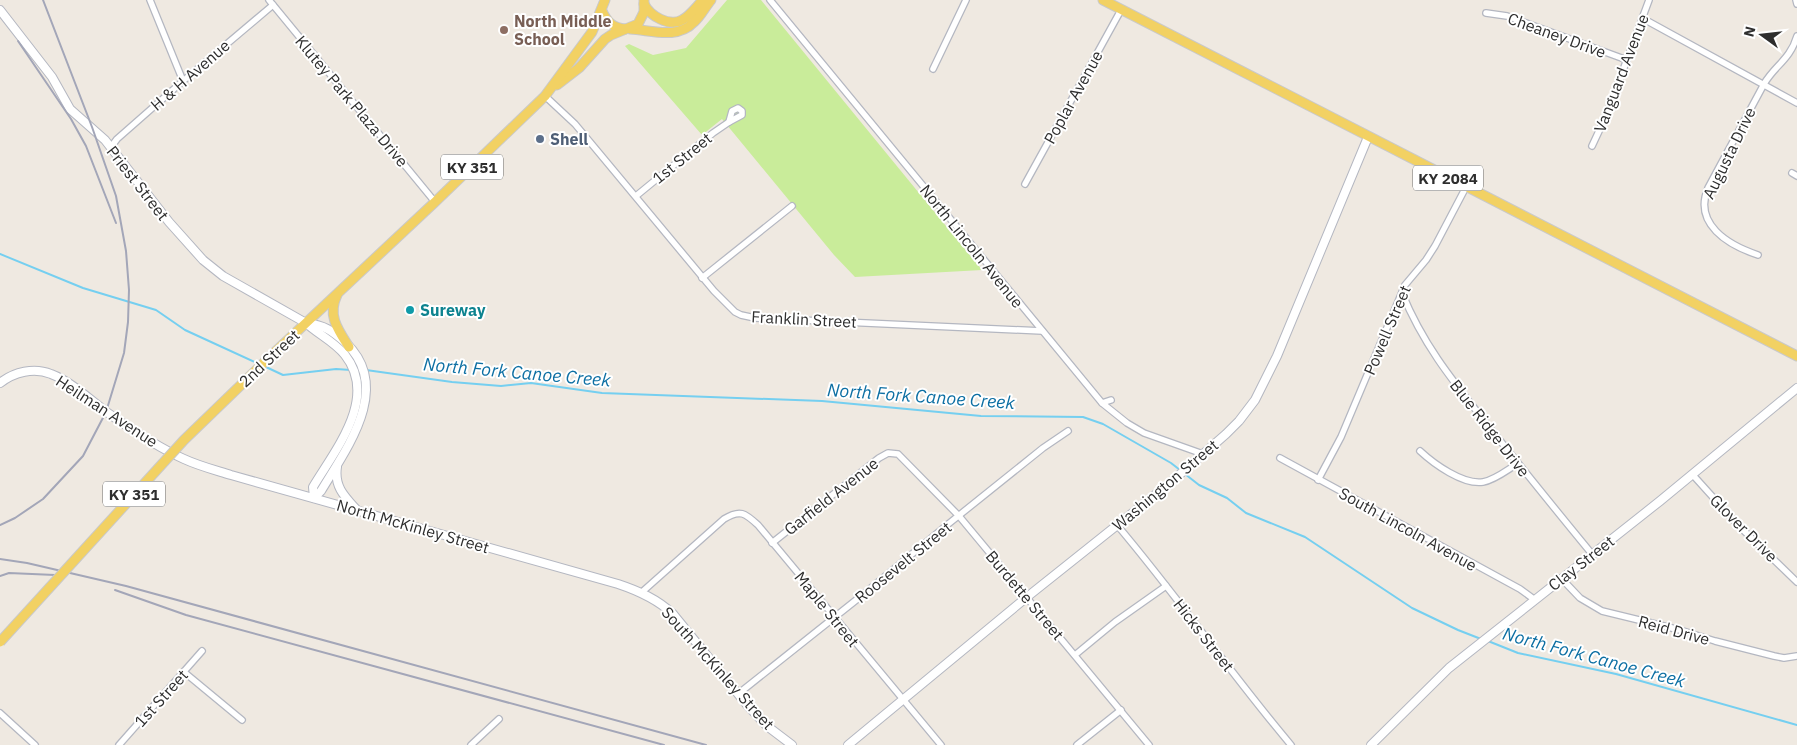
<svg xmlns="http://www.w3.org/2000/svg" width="1797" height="745" font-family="'IBM Plex Sans',sans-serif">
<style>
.pitch{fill:#c9ec9a}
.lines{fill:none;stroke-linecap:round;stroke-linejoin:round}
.stream{stroke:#75cff0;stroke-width:2}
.minor-casing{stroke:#b4b7c1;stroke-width:8}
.tertiary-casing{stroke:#b4b7c1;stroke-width:10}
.primary-casing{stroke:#c9c9c9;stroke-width:11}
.minor{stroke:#fff;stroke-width:5.5}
.tertiary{stroke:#fff;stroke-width:8}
.primary{stroke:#f2d163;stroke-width:9}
.rail{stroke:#a3a6b8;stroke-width:2}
.primary-bridge-casing{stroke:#c9c9c9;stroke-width:11;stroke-linecap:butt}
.primary-bridge{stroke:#f2d163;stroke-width:9}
.education-dot{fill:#8d6e63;stroke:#fff;stroke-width:2}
.service-dot{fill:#5c6f8a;stroke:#fff;stroke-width:2}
.culture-dot{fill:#0f9aa8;stroke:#fff;stroke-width:2}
.labels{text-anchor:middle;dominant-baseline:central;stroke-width:4;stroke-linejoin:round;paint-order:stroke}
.shield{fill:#fff;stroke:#6d6d6d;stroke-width:1}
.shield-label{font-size:15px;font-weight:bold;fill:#2e2e2e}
.education-label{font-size:16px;font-weight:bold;fill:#785e54;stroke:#fff;text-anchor:start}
.street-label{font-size:16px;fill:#2e2e2e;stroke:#fff}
.service-label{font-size:16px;font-weight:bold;fill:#4e5e75;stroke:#fff;text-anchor:start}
.culture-label{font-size:16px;font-weight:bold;fill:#0d838f;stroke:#fff;text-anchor:start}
.water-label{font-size:18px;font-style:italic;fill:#0d6fa3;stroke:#fff}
</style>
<rect width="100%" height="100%" fill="#efe9e1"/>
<polygon class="pitch" points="727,0 761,0 982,270 855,277 834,255 722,119 702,135 625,46 629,44 653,55 686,48"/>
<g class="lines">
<g class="stream">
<polyline points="0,254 83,288 156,310 185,330 259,364"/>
<polyline points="266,367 283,375 336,369 351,370"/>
<polyline points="366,370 452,382 501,386 531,383 602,393 822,401 981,416 1083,417 1103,424 1171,463 1180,470"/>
<polyline points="1185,474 1199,485 1227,498 1246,513 1305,537 1412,608 1458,630 1481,639"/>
<polyline points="1488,641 1518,653 1616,674 1797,725"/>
</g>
<g class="minor-casing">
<g id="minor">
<polyline points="150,0 183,81"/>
<polyline points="269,0 435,202"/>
<polyline points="770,0 1102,403 1127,423 1144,433 1203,454"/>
<polyline points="1796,0 1797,4"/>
<polyline points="1486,13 1507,16 1627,60"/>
<polyline points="1642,18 1797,103"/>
<polyline points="933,69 966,0"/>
<polyline points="545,96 575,124 714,291 735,312 741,315 755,318 1042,331"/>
<polygon points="738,108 742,111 742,115 729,122 732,111"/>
<polyline points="1592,146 1606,116 1649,0"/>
<polyline points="111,147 117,139 183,81 273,5"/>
<polyline points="1792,173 1797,176"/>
<polyline points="1025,184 1121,10"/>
<polyline points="636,196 713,133 729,122"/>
<path d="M1758,255C1728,245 1693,224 1708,188L1764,84C1775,65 1790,60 1797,36"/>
<polyline points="702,278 792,206"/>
<path d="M1402,293C1425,349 1457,386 1494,433C1526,473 1559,514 1592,554"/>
<polyline points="1102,403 1111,400"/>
<path d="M1420,451C1434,464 1463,485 1483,482C1495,480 1507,470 1517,464"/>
<polyline points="1280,458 1520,589 1535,600"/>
<polyline points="1692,474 1738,525 1797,582"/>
<polyline points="1318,480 1341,437 1405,285 1426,260 1435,246 1466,187"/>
<path d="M1117,525C1178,597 1231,674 1291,745"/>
<polyline points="772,543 879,458 888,453 898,454 959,516 1149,745"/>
<polyline points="1561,578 1580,598 1602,611 1680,630 1715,641 1774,656 1784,658 1797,656"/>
<path d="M642,592L724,519C740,509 745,513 758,525L941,745"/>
<polyline points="1075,655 1115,622 1166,586"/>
<polyline points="184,672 242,720"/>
<polyline points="738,694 865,593 947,525 1043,448 1068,431"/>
<polyline points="0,713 35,745"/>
<polyline points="119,745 202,651"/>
<polyline points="471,745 499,719"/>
<polyline points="1077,745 1121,710"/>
</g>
</g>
<g class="tertiary-casing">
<g id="tertiary">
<path d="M0,10L52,77L70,109L105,140L169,222L203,260L223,276L306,323C318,334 335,342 345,355C379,398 335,450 313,487L314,498"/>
<path d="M306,323C325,325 332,331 346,343C393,388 346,449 321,491L314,498"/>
<path d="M0,383C14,372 34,367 51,374C72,382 90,400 108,413C132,430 157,447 184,459C199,466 215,470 231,475L618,584C639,591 657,599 673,614L748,706L767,726L792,745"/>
<path d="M337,467C334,486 344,496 356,509"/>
<polyline points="848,745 1027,597 1170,483 1226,434 1239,421 1255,400 1277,356 1368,137"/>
<polyline points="1371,745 1449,668 1660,501 1797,388"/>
</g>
</g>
<g class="primary-casing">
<g id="primary">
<polyline points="1103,0 1797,356"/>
<path d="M644,4C650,16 669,27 682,20C690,16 697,6 703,0"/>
<path d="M602,11C607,22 613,28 625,29"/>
<path d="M630,29C651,30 677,40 694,22C701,16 705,7 711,0"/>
<polyline points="557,85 579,68 605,39 611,35 638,24 644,12 644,0"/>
<path d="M337,295C327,315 338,330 349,347"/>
<polyline points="275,352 435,202 545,96 592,32 605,0"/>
</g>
</g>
<use href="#minor" class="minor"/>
<use href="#tertiary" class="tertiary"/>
<use href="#primary" class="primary"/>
<g class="rail">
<polyline points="18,41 71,119 86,146 116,223"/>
<polyline points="0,525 15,518 43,499 83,456 106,412 124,353 128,322 129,290 126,251 116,196 92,127 43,0"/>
<polyline points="0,559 27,563 126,586 706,745"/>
<polyline points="0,576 9,573 55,575"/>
<polyline points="115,590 186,615 664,745"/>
</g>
<g class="primary-bridge-casing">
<polyline id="primary-bridge" points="0,642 184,440 275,352"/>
</g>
<use href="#primary-bridge" class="primary-bridge"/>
</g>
<circle class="education-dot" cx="504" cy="30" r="5"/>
<circle class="service-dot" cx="540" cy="139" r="5"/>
<circle class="culture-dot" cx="410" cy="310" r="5"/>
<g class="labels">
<g class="shield">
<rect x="441" y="154.5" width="62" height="25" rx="4"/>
<rect x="1413" y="165.5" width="70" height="25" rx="4"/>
<rect x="103" y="481.5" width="62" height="25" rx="4"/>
</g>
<g class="shield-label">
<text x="472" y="167">KY 351</text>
<text x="1448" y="178">KY 2084</text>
<text x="134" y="494">KY 351</text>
</g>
<g class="education-label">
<text x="514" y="21">North Middle<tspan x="514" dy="18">School</tspan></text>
</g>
<g class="street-label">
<text transform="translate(1557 35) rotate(20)">Cheaney Drive</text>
<text transform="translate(1621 73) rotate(-69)">Vanguard Avenue</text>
<text transform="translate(190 75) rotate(-41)">H &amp; H Avenue</text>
<text transform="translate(1073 97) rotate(-61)">Poplar Avenue</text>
<text transform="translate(352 101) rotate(50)">Klutey Park Plaza Drive</text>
<text transform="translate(1729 153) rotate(-64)">Augusta Drive</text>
<text transform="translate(682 158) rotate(-39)">1st Street</text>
<text transform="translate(138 183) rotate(52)">Priest Street</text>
<text transform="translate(972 246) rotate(51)">North Lincoln Avenue</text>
<text transform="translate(804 319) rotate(3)">Franklin Street</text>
<text transform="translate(1387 330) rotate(-67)">Powell Street</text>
<text transform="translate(269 358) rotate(-43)">2nd Street</text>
<text transform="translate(107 411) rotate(33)">Heilman Avenue</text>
<text transform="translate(1490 428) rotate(52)">Blue Ridge Drive</text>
<text transform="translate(1165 485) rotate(-40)">Washington Street</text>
<text transform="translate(831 496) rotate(-38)">Garfield Avenue</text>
<text transform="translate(413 526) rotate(16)">North McKinley Street</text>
<text transform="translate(1744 528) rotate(45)">Glover Drive</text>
<text transform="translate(1408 529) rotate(29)">South Lincoln Avenue</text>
<text transform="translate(903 562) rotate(-39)">Roosevelt Street</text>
<text transform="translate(1581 563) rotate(-38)">Clay Street</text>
<text transform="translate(1025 595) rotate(50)">Burdette Street</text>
<text transform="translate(827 609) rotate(51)">Maple Street</text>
<text transform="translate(1674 630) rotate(15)">Reid Drive</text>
<text transform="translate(1204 635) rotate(52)">Hicks Street</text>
<text transform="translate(718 668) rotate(48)">South McKinley Street</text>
<text transform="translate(161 698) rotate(-48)">1st Street</text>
</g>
<g class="service-label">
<text x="550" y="139">Shell</text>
</g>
<g class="culture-label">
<text x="420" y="310">Sureway</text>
</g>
<g class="water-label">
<text transform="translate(517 372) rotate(5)">North Fork Canoe Creek</text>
<text transform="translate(921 396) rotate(4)">North Fork Canoe Creek</text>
<text transform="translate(1594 657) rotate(15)">North Fork Canoe Creek</text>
</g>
</g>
<g transform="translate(1762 35) rotate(285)" stroke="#ffffff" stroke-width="4" paint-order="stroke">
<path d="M0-4L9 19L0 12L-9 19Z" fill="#2e2e2e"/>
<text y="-8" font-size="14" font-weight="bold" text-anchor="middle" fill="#2e2e2e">N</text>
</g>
</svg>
